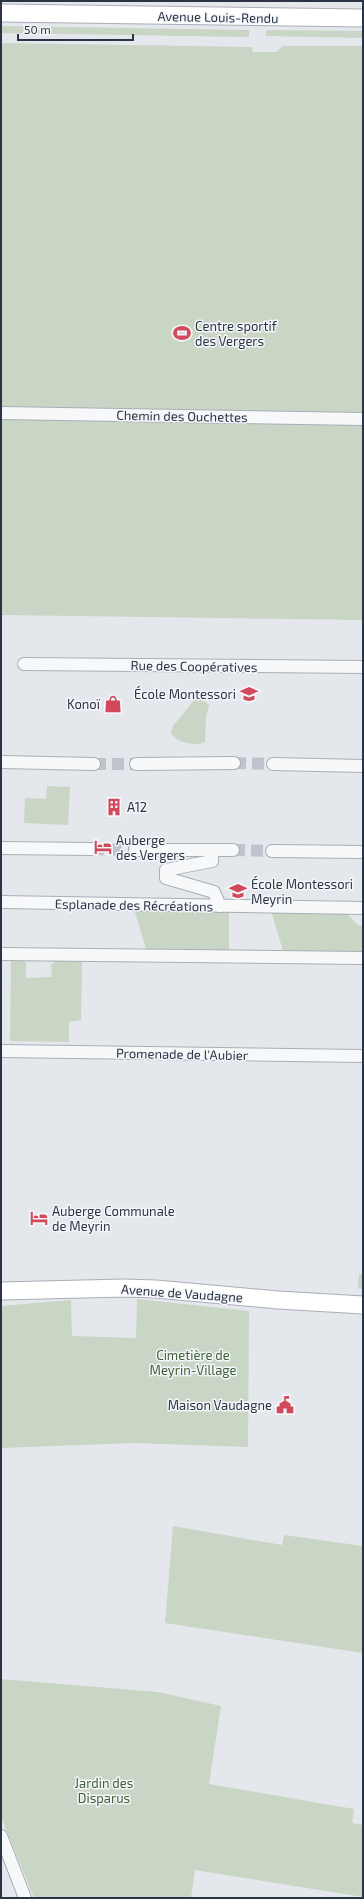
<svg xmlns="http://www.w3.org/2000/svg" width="364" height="1899" font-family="'Exo 2',sans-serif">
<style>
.green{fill:#c9d6c5}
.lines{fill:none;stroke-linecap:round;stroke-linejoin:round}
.street-tunnel{stroke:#bfc3cb;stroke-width:12;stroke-dasharray:12 6;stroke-linecap:butt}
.street-casing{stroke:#a9aeb7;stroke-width:14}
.secondary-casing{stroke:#a9aeb7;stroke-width:19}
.street{stroke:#f7f8fa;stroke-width:12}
.secondary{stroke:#fff;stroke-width:17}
.labels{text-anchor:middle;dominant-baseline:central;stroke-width:3;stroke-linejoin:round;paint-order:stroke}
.street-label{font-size:13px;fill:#2b3445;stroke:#f4f6f9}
.poi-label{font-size:13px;fill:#2b3445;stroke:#f4f6f9;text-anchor:start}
.park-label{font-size:13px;fill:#3f6138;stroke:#f4f6f9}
</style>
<rect width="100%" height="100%" fill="#e4e7ec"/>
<g class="green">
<polygon points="1,26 249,30 249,37 1,33"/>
<polygon points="266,30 363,31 363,38 266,36"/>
<polygon points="1,43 252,47 253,52 277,52 282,46 363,46 363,620 1,615"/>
<path d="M195,699H202L209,705L206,718L205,742C196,747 175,742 171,733L173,726Z"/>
<polygon points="47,786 70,787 68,825 24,823 25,798 46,799"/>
<polygon points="134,909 229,911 229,953 147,952"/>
<polygon points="271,911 345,912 358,925 363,926 363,955 284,954"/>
<polygon points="11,958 20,958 26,963 26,978 52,977 51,965 58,959 82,959 81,1020 69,1022 69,1042 10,1041"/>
<polygon points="359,1274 363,1274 363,1289 358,1288"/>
<polygon points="137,1299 249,1311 248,1447 134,1443 1,1448 1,1306 71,1300 72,1336 136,1338"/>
<polygon points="173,1526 282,1545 284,1535 363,1546 363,1653 165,1623"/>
<polygon points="1,1679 158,1692 221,1706 209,1784 354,1809 352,1823 363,1825 363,1897 195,1870 191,1898 34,1898 1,1817"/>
</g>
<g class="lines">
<g class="street-tunnel">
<polyline points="234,763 273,764"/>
<polyline points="94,764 136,764"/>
<polyline points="92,849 135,850"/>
<polyline points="233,850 272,851"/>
</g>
<g class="street-casing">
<g id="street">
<polyline points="1,413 363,419"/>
<polyline points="24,664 363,667"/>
<polyline points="1,762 94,764"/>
<polyline points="136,764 234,763"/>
<polyline points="273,764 363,766"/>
<polyline points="1,848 92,849"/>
<polyline points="135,850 233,850"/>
<polyline points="212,850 212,861 166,870 166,878 214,892 220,906"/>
<polyline points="272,851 363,852"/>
<polyline points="1,902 363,908"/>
<polyline points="1,954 363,958"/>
<polyline points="1,1051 363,1056"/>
<polyline points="1,1836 25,1898"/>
</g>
</g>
<g class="secondary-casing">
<g id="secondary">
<polyline points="1,13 363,18"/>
<polyline points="1,1291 124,1288 156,1289 278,1300 363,1305"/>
</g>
</g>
<use href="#street" class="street"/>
<use href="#secondary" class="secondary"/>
</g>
<defs>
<g id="stadium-bare" transform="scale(1.38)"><path d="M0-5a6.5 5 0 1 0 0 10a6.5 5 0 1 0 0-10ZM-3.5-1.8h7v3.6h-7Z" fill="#d1495b" stroke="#f4f6f9" stroke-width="2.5" paint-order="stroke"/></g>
<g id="school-bare" transform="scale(1.38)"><path d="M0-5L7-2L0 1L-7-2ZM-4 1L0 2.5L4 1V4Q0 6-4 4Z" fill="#d1495b" stroke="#f4f6f9" stroke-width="2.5" paint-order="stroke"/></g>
<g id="shop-bare" transform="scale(1.38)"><path d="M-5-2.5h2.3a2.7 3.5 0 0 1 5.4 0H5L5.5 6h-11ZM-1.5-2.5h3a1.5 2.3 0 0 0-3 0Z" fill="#d1495b" stroke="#f4f6f9" stroke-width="2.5" paint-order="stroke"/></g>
<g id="building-bare" transform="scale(1.38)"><path d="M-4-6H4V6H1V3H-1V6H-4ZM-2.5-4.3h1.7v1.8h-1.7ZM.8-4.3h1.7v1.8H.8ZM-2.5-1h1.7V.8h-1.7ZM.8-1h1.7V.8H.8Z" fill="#d1495b" stroke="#f4f6f9" stroke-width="2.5" paint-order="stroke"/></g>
<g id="hotel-bare" transform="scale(1.38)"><path d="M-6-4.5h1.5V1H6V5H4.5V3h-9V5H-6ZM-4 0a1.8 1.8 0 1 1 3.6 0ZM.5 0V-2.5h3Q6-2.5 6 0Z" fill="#d1495b" stroke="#f4f6f9" stroke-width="2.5" paint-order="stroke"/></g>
<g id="civic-bare" transform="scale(1.38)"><path d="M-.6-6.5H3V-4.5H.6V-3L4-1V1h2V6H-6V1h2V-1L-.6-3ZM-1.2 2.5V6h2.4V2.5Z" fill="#d1495b" stroke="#f4f6f9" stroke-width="2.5" paint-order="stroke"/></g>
</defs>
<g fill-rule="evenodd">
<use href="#stadium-bare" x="182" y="333"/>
<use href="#school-bare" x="249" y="694"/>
<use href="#shop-bare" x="113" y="704"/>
<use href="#building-bare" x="114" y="807"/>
<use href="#hotel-bare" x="103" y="847"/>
<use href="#school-bare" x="238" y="891"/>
<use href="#hotel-bare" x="39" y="1218"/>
<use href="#civic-bare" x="285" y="1405"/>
</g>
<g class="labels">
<g class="street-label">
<text transform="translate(218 17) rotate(1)">Avenue Louis-Rendu</text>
<text transform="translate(182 416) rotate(1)">Chemin des Ouchettes</text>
<text transform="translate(194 666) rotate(1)">Rue des Coopératives</text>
<text transform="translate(134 905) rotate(1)">Esplanade des Récréations</text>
<text transform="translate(182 1054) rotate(1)">Promenade de l'Aubier</text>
<text transform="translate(182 1293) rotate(4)">Avenue de Vaudagne</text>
</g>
<g class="poi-label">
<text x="195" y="326">Centre sportif<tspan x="195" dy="15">des Vergers</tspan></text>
<text x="236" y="694" text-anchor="end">École Montessori</text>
<text x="100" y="704" text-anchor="end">Konoï</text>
<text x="127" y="807">A12</text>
<text x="116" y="840">Auberge<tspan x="116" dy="15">des Vergers</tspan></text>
<text x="251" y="884">École Montessori<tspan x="251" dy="15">Meyrin</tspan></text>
<text x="52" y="1211">Auberge Communale<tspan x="52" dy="15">de Meyrin</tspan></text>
<text x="272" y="1405" text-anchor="end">Maison Vaudagne</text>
</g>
<g class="park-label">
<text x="193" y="1355">Cimetière de<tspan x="193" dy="15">Meyrin-Village</tspan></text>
<text x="104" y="1783">Jardin des<tspan x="104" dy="15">Disparus</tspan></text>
</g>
</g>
<rect width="364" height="1899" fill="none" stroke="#2b3445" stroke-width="4"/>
<path d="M18 34v6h115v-6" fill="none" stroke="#2b3445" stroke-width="2"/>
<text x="24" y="34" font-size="12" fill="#2b3445" stroke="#f4f6f9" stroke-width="3" paint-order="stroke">50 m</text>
</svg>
